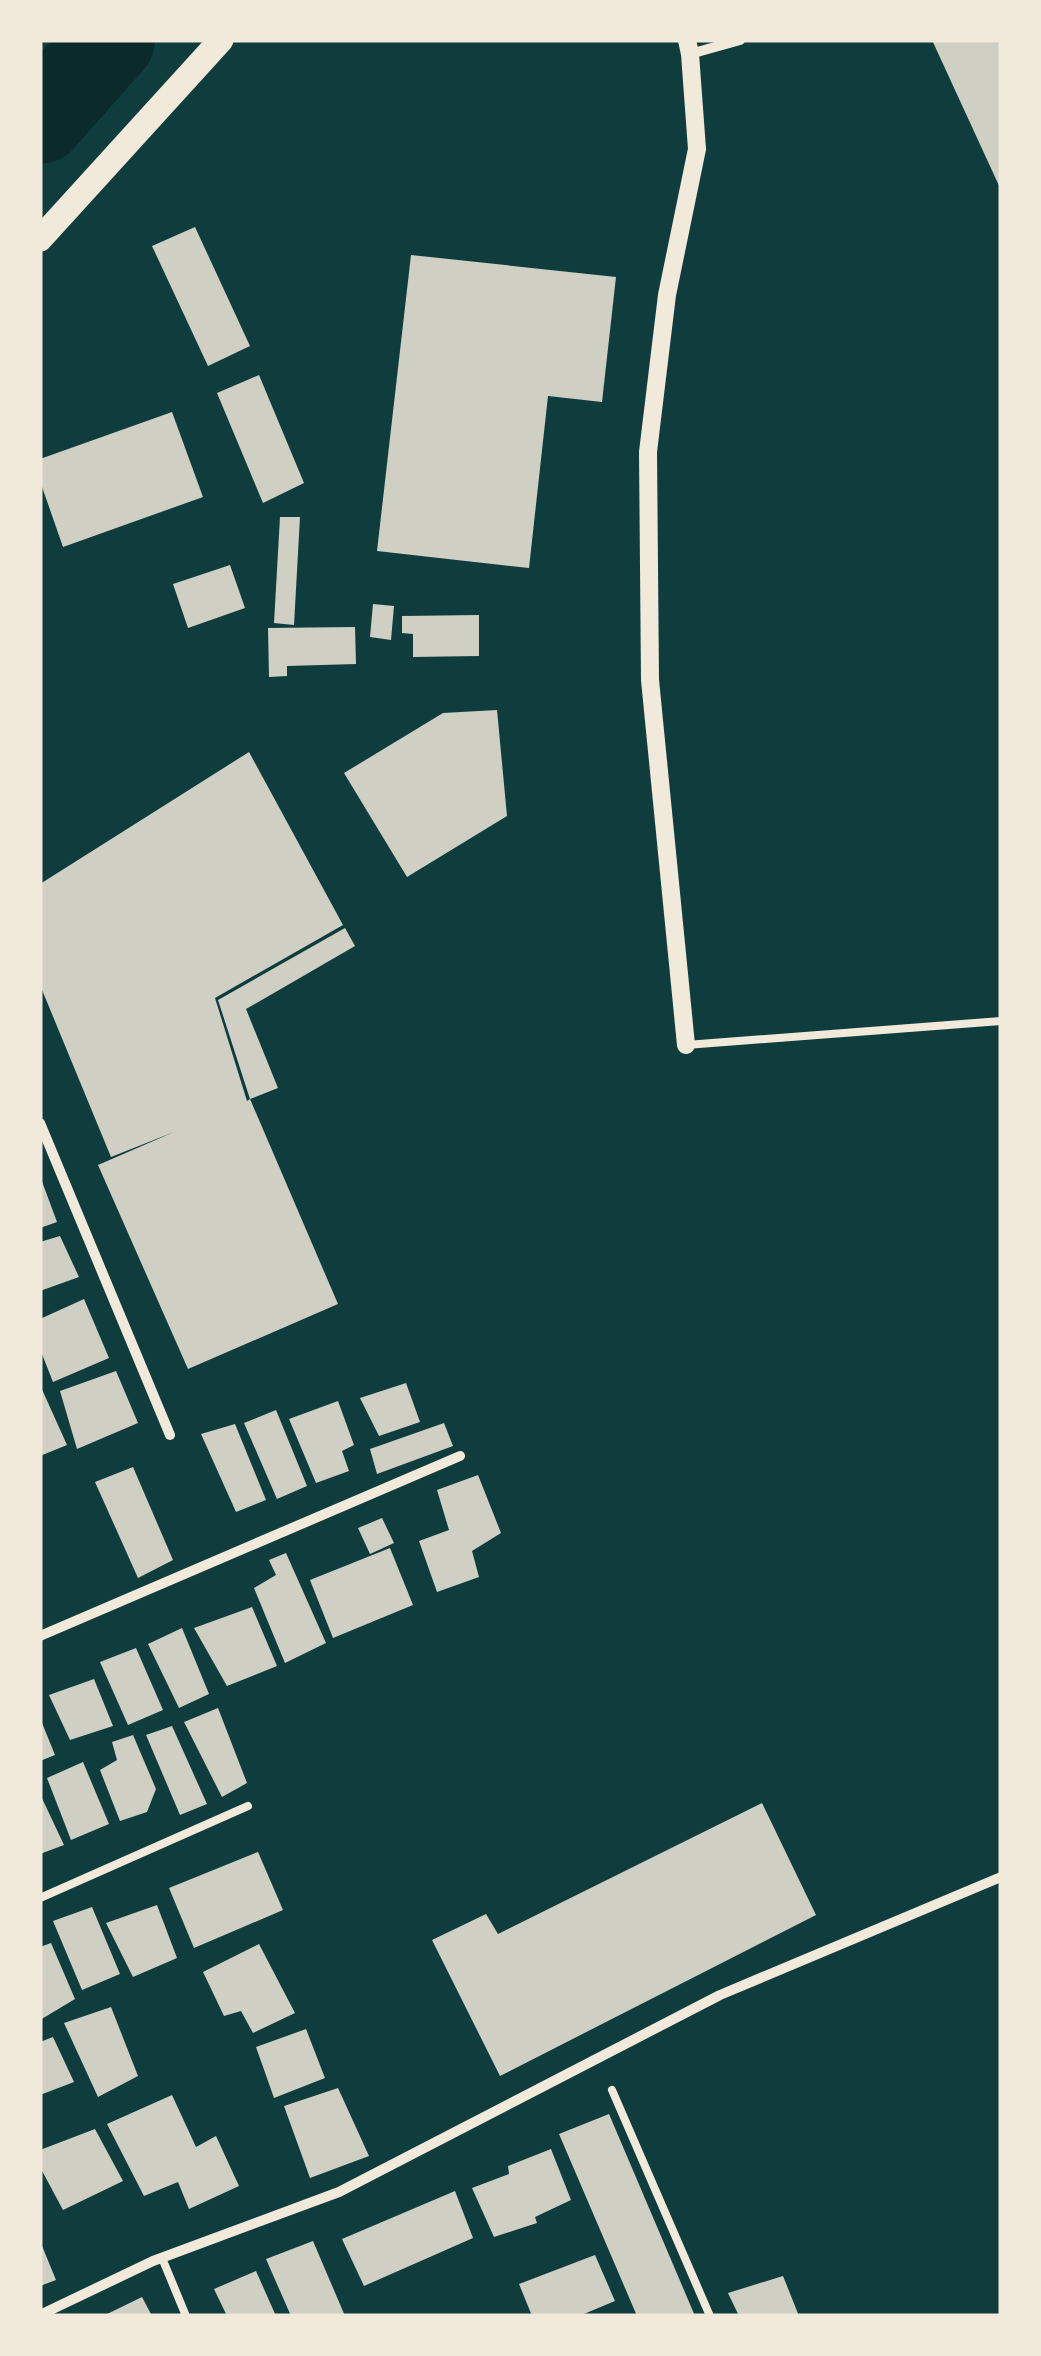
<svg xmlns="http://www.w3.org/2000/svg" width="1041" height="2356" font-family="'Public Sans',sans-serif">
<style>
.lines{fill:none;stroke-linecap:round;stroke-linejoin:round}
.river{stroke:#0a2a2b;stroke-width:88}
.building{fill:#cfcfc3}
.service{stroke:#f1e9da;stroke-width:8}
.minor{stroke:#f1e9da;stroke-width:10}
.tertiary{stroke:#f1e9da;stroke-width:18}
.primary{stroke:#f1e9da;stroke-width:25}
</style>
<rect width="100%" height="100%" fill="#0f3d3e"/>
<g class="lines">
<polyline class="river" points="40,120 111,40"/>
</g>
<g class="building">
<polygon points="932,40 1001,40 1001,190"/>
<polygon points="195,227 250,346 208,366 152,246"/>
<polygon points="411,255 616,277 602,402 548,396 529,568 377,551"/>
<polygon points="259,375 304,483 263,503 217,393"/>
<polygon points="172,412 203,497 63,547 40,481 40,459"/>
<polygon points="280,517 300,517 294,625 274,623"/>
<polygon points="230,565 245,608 188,628 173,584"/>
<polygon points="373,604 394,606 391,640 370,637"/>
<polygon points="479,615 479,656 413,657 413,634 402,633 402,616"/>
<polygon points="355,627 356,664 287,666 287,676 269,677 268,628"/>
<polygon points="497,710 507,816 407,877 344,773 443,713"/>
<polygon points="249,752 343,925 215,998 247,1101 250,1099 338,1304 188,1369 98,1165 174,1132 111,1157 40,985 40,884"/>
<polygon points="345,928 355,946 246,1009 278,1088 250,1099 218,1000"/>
<polygon points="40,1176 57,1222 40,1228"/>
<polygon points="60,1236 79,1277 40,1291 40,1242"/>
<polygon points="84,1299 109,1358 53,1382 40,1349 40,1319"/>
<polygon points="116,1371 138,1423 77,1449 60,1391"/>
<polygon points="406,1383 420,1422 379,1436 360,1398"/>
<polygon points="40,1385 67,1445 40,1456"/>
<polygon points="338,1401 354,1445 342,1451 349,1471 316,1483 289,1419"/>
<polygon points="276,1410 307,1486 277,1499 244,1423"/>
<polygon points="444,1423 453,1446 377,1474 370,1449"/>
<polygon points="235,1424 266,1500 236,1512 201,1434"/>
<polygon points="133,1467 173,1560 138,1578 95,1482"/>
<polygon points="478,1475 501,1533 472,1551 479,1577 437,1592 419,1541 449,1530 437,1490"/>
<polygon points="382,1518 394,1543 370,1554 358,1528"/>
<polygon points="390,1548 413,1605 333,1638 310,1580"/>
<polygon points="286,1553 326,1643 285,1663 254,1588 276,1575 269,1560"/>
<polygon points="252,1607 277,1666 227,1686 194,1628"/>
<polygon points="182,1628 209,1694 179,1708 148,1644"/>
<polygon points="136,1648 163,1710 128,1725 100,1662"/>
<polygon points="94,1679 113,1726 70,1740 49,1695"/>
<polygon points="218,1708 247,1783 222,1797 184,1722"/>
<polygon points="40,1718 55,1755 40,1761"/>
<polygon points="172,1726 207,1804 180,1815 146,1735"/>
<polygon points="133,1735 156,1789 147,1812 120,1821 100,1770 117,1760 112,1742"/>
<polygon points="83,1762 109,1824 71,1840 47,1778"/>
<polygon points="40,1794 64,1845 40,1854"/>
<polygon points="762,1803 816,1915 500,2076 432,1940 486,1914 498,1934"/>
<polygon points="258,1852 283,1910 194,1948 169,1888"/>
<polygon points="157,1905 177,1958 133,1977 106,1923"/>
<polygon points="92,1907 120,1974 82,1990 53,1921"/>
<polygon points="51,1943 75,1999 40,2020 40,1947"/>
<polygon points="259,1944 295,2013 253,2033 241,2011 224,2016 203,1972"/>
<polygon points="111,2007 138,2076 98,2097 64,2023"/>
<polygon points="306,2029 325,2078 274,2098 256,2047"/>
<polygon points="53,2037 74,2082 40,2095 40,2042"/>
<polygon points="338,2088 369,2156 310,2178 284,2106"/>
<polygon points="172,2095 196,2147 216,2136 239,2186 189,2209 178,2182 144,2196 107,2124"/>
<polygon points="609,2114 695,2316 637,2316 559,2134"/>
<polygon points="95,2129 123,2181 63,2210 40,2167 40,2150"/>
<polygon points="551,2149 571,2200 535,2217 537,2223 494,2237 472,2188 509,2174 508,2166"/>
<polygon points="455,2191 473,2238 364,2286 342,2239"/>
<polygon points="40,2241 56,2280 40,2286"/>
<polygon points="313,2241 345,2316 291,2316 266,2259"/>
<polygon points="595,2255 615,2301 579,2316 532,2316 519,2284"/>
<polygon points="256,2271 276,2316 227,2316 214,2289"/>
<polygon points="783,2276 799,2316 739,2316 728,2293"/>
<polygon points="142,2297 152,2316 103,2316"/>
</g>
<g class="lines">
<g class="service">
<polyline points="686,1045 1001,1021"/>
<polyline points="40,1898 248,1806"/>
<polyline points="612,2090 710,2316"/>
<polyline points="162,2258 186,2316"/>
</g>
<g class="minor">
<polyline points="690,54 740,40"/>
<polyline points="40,1123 170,1435"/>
<polyline points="40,1636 460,1456"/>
<polyline points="40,2315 153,2261 339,2192 720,1995 1001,1877"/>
</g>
<polyline class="tertiary" points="686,1045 650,680 648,452 667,295 697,149 690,54 687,40"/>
<polyline class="primary" points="40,239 221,40"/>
</g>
<rect width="1041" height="2356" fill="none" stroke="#f1e9da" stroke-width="85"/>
</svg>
